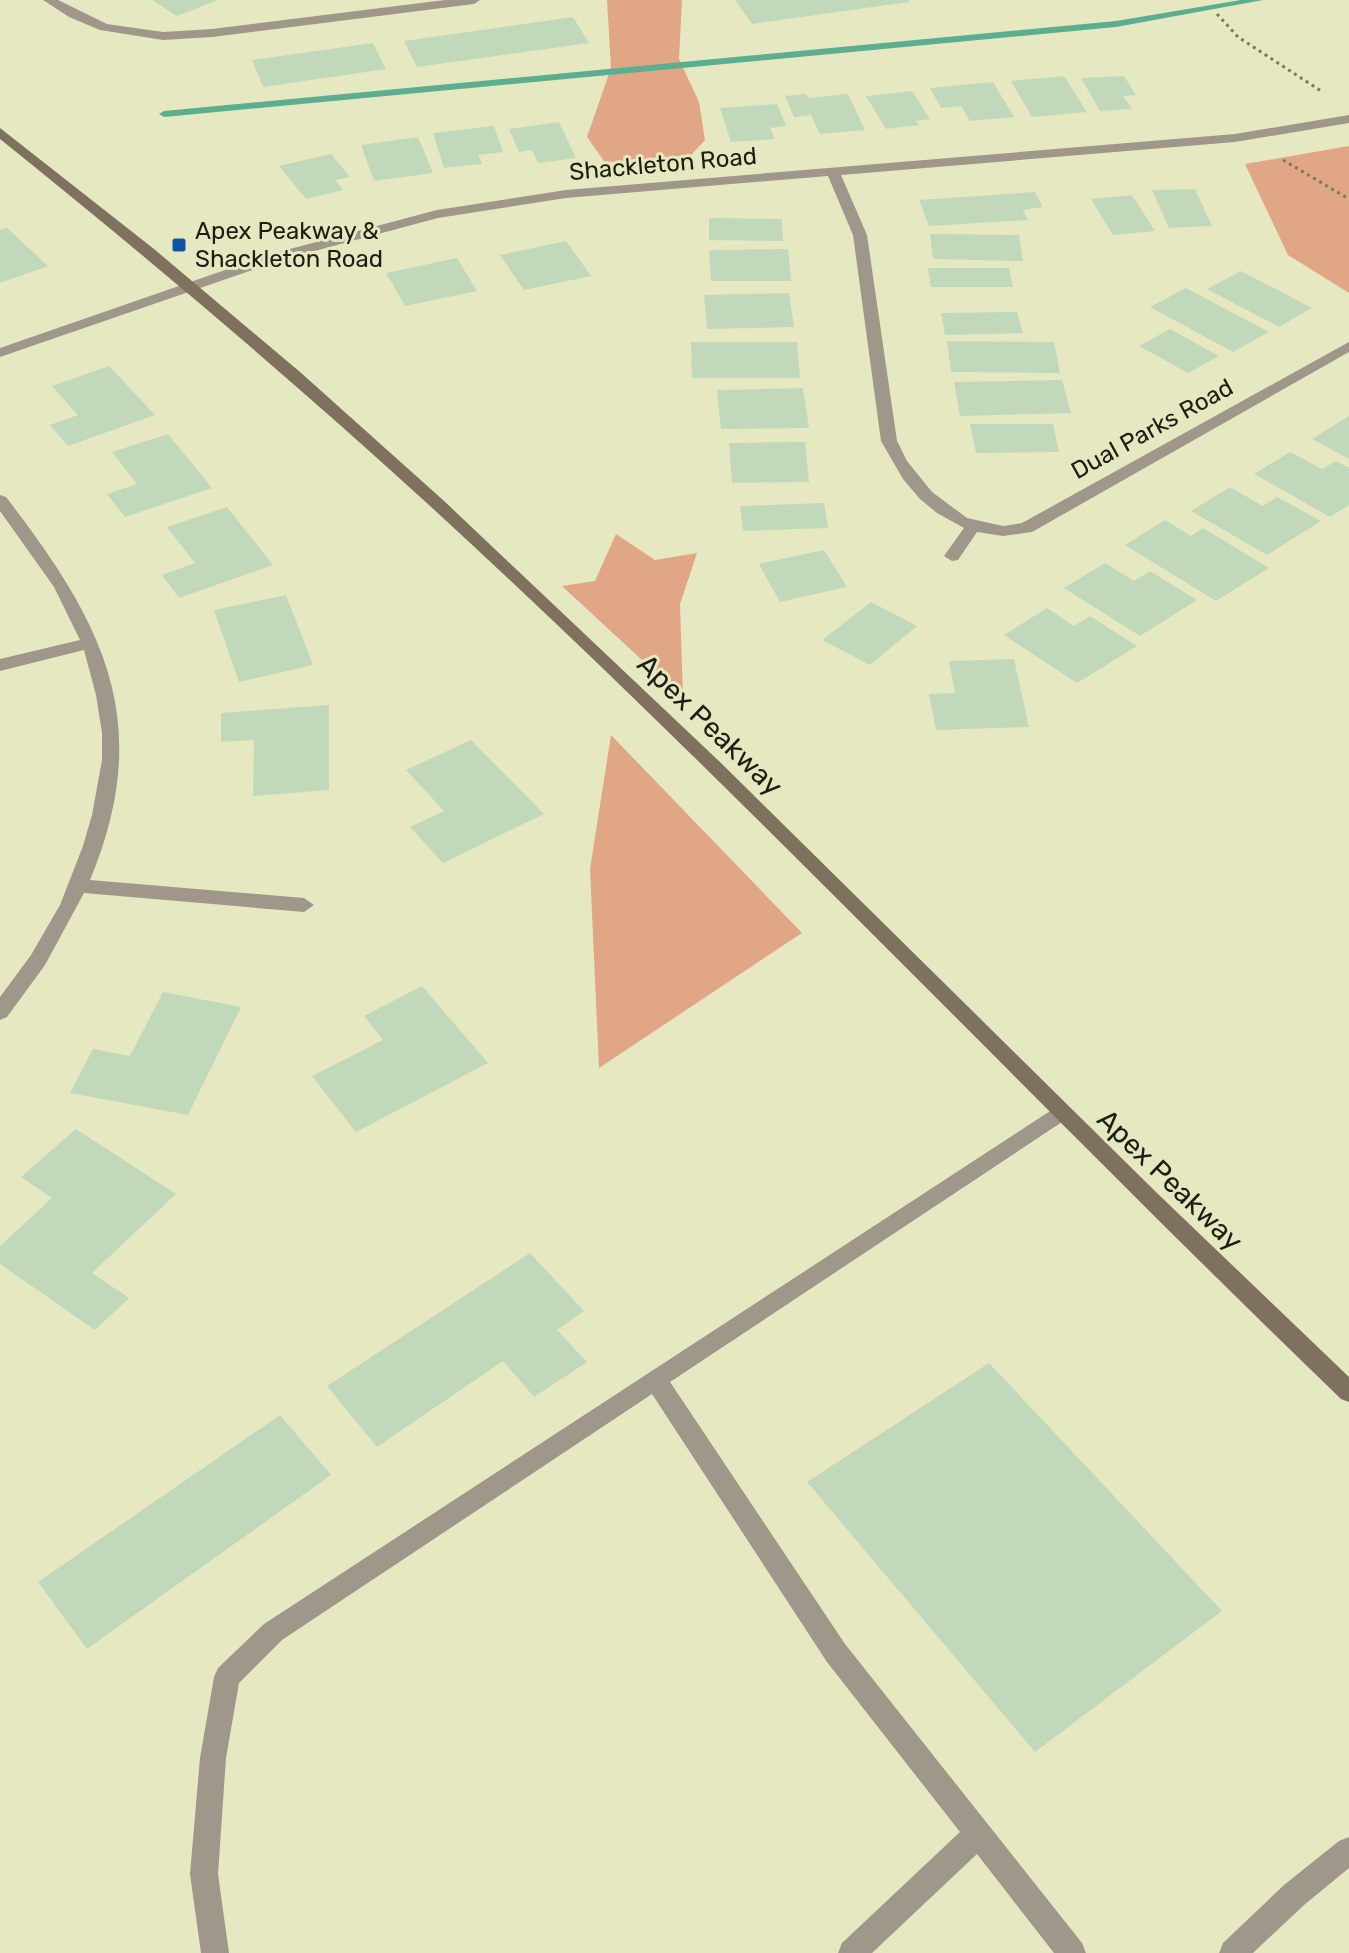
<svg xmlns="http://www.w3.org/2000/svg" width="1349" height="1953" font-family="Rubik,sans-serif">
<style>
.green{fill:#e1a685}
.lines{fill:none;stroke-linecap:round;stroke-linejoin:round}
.stream{fill:#5bae90;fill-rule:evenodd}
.building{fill:#c1d9ba}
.path{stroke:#797a61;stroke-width:3;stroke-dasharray:3 4;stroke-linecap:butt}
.service{fill:#9f9789;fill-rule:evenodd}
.minor{fill:#9f9789;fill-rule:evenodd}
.secondary{fill:#7e715d;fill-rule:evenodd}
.poi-dot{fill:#0f54a3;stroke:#e6e8c2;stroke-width:3}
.labels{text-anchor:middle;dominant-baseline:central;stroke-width:6;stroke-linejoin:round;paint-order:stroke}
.far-street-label{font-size:24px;fill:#1e1e10;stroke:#e6e8c2}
.far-poi-label{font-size:24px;fill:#1e1e10;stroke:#e6e8c2;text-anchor:start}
.street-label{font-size:28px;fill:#1e1e10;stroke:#e6e8c2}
</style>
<rect width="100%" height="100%" fill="#e6e8c2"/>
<g class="green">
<polygon points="607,0 682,0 679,59 699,102 705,140 691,155 614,162 604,161 587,137 611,68"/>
<polygon points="1349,146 1349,293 1288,255 1245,164"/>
<polygon points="616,534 655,560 697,553 680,604 683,698 562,586 595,581"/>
<polygon points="611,735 802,933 599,1068 590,869"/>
</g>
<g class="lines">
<polygon class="stream" points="1241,0 1263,0 1116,27 164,117 159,114 164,111 1116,21"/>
</g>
<g class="building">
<polygon points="152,0 218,0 177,16"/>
<polygon points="735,0 909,0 909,2 752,24"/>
<polygon points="573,17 589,43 417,67 404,41"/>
<polygon points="373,43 386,69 263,87 252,60"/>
<polygon points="1064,76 1087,112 1032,117 1011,81"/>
<polygon points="1124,76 1136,95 1123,96 1132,109 1100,111 1081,78"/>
<polygon points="993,82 1014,117 970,121 961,106 941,108 930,88"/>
<polygon points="912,91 930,119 916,121 919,125 886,129 866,96"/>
<polygon points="806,94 808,98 848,94 865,130 820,134 811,115 794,117 785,96"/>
<polygon points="777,104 786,126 770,128 775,139 731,142 720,108"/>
<polygon points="559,122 576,158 538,163 532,150 519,152 509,129"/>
<polygon points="494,126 503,152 478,155 482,164 444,168 433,133"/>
<polygon points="418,137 433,173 374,181 361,145"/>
<polygon points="331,154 350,177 335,180 343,190 306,199 279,166"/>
<polygon points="1195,189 1212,226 1169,228 1152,190"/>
<polygon points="1035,192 1043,207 1023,210 1028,220 929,226 919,200"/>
<polygon points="1132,195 1155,231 1113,235 1091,199"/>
<polygon points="709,218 782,219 783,241 709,240"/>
<polygon points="7,228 48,266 0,283 0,230"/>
<polygon points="930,234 1019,235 1023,261 933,259"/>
<polygon points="566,241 591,276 524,290 500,255"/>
<polygon points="788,249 791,281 711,281 709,250"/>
<polygon points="457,258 477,291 405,306 386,273"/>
<polygon points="928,268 1009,268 1013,287 931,287"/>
<polygon points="1241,271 1312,308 1279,327 1207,289"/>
<polygon points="1186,288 1269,332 1233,352 1150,307"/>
<polygon points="789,293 794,327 707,329 704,295"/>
<polygon points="1017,312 1023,333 945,335 941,313"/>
<polygon points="1170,329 1219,356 1188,373 1139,346"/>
<polygon points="947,341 1054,342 1060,373 951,372"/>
<polygon points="691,342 797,342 800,378 692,378"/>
<polygon points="109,366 155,415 68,446 50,425 78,415 52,386"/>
<polygon points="1062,380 1071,413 960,416 954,382"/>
<polygon points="803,388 809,428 721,429 717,390"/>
<polygon points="1349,416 1349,459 1312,439"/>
<polygon points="970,424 1053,424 1059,452 976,453"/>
<polygon points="168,434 212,488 125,517 107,494 137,484 112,452"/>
<polygon points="805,442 809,482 732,483 729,443"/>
<polygon points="1290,452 1322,469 1336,461 1349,468 1349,505 1330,517 1254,474"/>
<polygon points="1230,487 1263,506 1277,497 1321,521 1267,555 1191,511"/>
<polygon points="824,503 828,528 743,531 740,506"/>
<polygon points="227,507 273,565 179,598 162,575 195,563 167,527"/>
<polygon points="1165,520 1191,536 1203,528 1269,568 1216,601 1125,545"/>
<polygon points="824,550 847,587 780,602 759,564"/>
<polygon points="1105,563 1134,581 1150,571 1197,600 1140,636 1064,588"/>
<polygon points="286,595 313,665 239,682 214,610"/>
<polygon points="871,602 917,626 870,665 822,640"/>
<polygon points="1047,608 1074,626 1090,616 1137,646 1077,683 1004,635"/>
<polygon points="1014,659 1029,727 936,730 929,694 955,693 949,661"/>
<polygon points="329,705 329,790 253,796 254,740 221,742 221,713"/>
<polygon points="471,740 544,814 443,863 410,827 444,811 406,770"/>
<polygon points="422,986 488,1063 356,1132 312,1076 383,1040 364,1016"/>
<polygon points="163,992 241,1007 188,1115 70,1093 93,1049 130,1056"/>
<polygon points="76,1129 176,1194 92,1273 129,1298 95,1330 0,1264 0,1246 52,1198 21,1177"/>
<polygon points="530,1253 584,1311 557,1330 587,1362 534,1397 503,1361 377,1447 327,1386"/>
<polygon points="989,1363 1222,1611 1035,1752 807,1482"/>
<polygon points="280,1415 331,1475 87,1649 38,1582"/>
</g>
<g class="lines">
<g class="path">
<polyline points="1217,14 1238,37 1321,91"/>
<polyline points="1283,160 1349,199"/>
</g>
<polygon class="service" points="1061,1104 1068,1106 1072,1112 1068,1118 670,1382 845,1644 1082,1943 1086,1953 1054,1953 977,1854 872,1953 838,1953 842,1943 960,1832 827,1662 652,1394 282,1640 239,1683 226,1758 218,1874 229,1953 201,1953 190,1874 200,1758 214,1677 218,1668 264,1624"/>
<g class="minor">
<polygon points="43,0 58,0 107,24 163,32 212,29 445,0 480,0 474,4 212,37 163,40 100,30 69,17"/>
<polygon points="1349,115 1349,123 1235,142 841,175 867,235 897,441 907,461 932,492 967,518 1003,526 1022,523 1349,342 1349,352 1032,532 1003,536 977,532 958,560 952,561 944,556 964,528 937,513 920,499 903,479 881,441 853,235 828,176 566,198 438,218 281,260 0,357 0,348 271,254 437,210 566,190 1235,134"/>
<path d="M0,495L6,497C103,623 156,721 90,880L304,898L314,905L304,912L84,893L45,965L7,1017L0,1020V997L31,955L60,905L83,846L92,815L102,760V733L96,695L84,650L0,671V659L80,640L54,587L0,511Z"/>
<polygon points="1349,1837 1349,1868 1304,1905 1253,1953 1219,1953 1223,1943 1284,1885 1339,1841"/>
</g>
<path class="secondary" d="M0,128L154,249L300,372L443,500L721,763L1158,1194L1349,1377V1402L1341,1399C1035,1104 743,793 429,505C290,378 147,257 0,139Z"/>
</g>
<rect class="poi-dot" x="171" y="237" width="16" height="16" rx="4"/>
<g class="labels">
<g class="far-street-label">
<text transform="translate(663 164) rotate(-5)">Shackleton Road</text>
<text transform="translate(1152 429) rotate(-29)">Dual Parks Road</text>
</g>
<g class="far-poi-label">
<text x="195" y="231">Apex Peakway &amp;<tspan x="195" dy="28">Shackleton Road</tspan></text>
</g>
<g class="street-label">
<text transform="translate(710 725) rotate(44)">Apex Peakway</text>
<text transform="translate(1170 1180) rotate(44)">Apex Peakway</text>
</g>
</g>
</svg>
